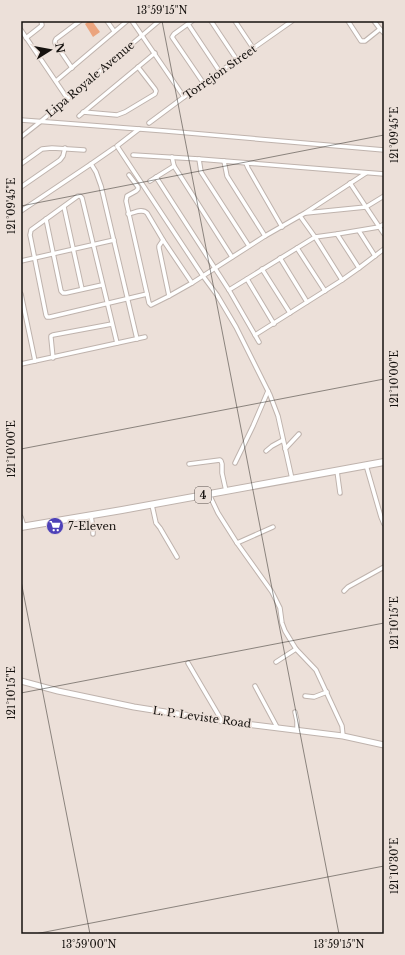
<svg xmlns="http://www.w3.org/2000/svg" width="405" height="955" font-family="'Libre Baskerville',serif">
<style>
.green{fill:#eba47e}
.lines{fill:none;stroke-linecap:round;stroke-linejoin:round}
.minor-casing{stroke:#bfb3ad;stroke-width:5.5}
.secondary-casing{stroke:#bfb3ad;stroke-width:7}
.trunk-casing{stroke:#bfb3ad;stroke-width:8}
.minor{stroke:#fff;stroke-width:3.5}
.secondary{stroke:#fff;stroke-width:5}
.trunk{stroke:#fff;stroke-width:6}
.ticks{fill:none;stroke:#15110e;stroke-width:1;stroke-opacity:0.45}
.labels{text-anchor:middle;dominant-baseline:central;stroke-width:3.5;stroke-linejoin:round;paint-order:stroke}
.shield{fill:#ece0d9;stroke:#564f4b;stroke-width:1}
.shield-label{font-size:10px;font-weight:bold;fill:#15110e}
.street-label{font-size:11px;fill:#15110e;stroke:#ece0d9}
.poi-label{font-size:11px;fill:#15110e;stroke:#ece0d9;text-anchor:start}
.neatline{fill:none;stroke:#15110e;stroke-width:1.5}
.ticks-label{font-size:10px;text-anchor:middle;fill:#15110e}
</style>
<rect width="100%" height="100%" fill="#ece0d9"/>
<polygon class="green" points="89,21 92,21 100,32 93,37 85,24"/>
<g class="lines">
<g class="minor-casing">
<g id="minor">
<polyline points="107,21 114,31"/>
<polyline points="132,21 184,97"/>
<polyline points="192,21 174,34 172,37 204,84"/>
<polyline points="211,21 237,60"/>
<polyline points="235,21 253,48"/>
<polyline points="348,21 361,41 365,41 380,29"/>
<polyline points="374,21 380,29 384,33"/>
<polyline points="188,24 220,72"/>
<polyline points="21,30 67,98"/>
<polyline points="26,38 40,27 42,25 41,21"/>
<polyline points="72,68 55,43 55,41 56,39 80,21"/>
<polyline points="56,81 127,21"/>
<polyline points="83,112 117,115 125,112 155,94 156,91 155,89 138,67"/>
<polyline points="79,116 155,53"/>
<polyline points="21,120 166,131 384,150"/>
<polyline points="149,123 184,97 292,21"/>
<polyline points="139,129 117,146 203,276 217,295 236,327 270,395 278,416 292,479"/>
<polyline points="21,137 40,122 159,21"/>
<polyline points="133,155 199,159 384,174"/>
<polyline points="172,157 174,166 232,257"/>
<polyline points="199,159 201,172 249,246"/>
<polyline points="224,161 227,176 265,236"/>
<polyline points="246,163 248,168 282,227"/>
<polyline points="21,164 42,149 52,148 84,150"/>
<polyline points="91,164 96,172 101,186 137,339"/>
<polyline points="129,175 138,187 138,189 136,191 127,196 126,201 147,294 149,303 151,305 169,296 192,283 265,236 305,213 366,173"/>
<polyline points="156,177 229,290 259,342"/>
<polyline points="150,181 174,166"/>
<polyline points="350,183 384,234"/>
<polyline points="21,187 60,160 63,156 65,148"/>
<polyline points="64,207 82,289"/>
<polyline points="21,211 91,164 114,148"/>
<polyline points="306,213 366,207 384,196"/>
<path d="M128,214C134,213 142,208 147,213L163,240L192,283"/>
<polyline points="300,216 315,237 342,280"/>
<polyline points="46,219 61,291 63,293 66,293 102,285"/>
<polyline points="359,231 375,256"/>
<polyline points="337,234 359,268"/>
<polyline points="163,240 159,246 159,248 169,296"/>
<polyline points="297,248 325,291"/>
<polyline points="280,258 307,302"/>
<polyline points="21,261 114,240"/>
<polyline points="262,269 290,313"/>
<polyline points="247,279 274,324"/>
<polyline points="229,290 315,237 337,234 379,227 384,224"/>
<polyline points="21,294 35,361"/>
<polyline points="255,335 342,280 359,268 384,249"/>
<polyline points="117,343 82,198 80,196 78,196 31,230 30,235 46,315 47,317 50,317 147,294"/>
<polyline points="53,358 51,338 51,336 53,335 112,324"/>
<polyline points="21,364 145,337"/>
<polyline points="285,449 299,434"/>
<polyline points="266,451 272,446 283,440"/>
<polyline points="235,463 253,426 268,391"/>
<polyline points="189,464 220,460 221,461 222,464 222,473 226,491"/>
<polyline points="366,465 381,517 384,524"/>
<polyline points="337,471 340,493"/>
<polyline points="209,494 218,513 237,543 273,527"/>
<polyline points="152,505 156,523 160,528 177,557"/>
<polyline points="91,516 93,528 93,534"/>
<polyline points="21,517 24,526"/>
<polyline points="237,543 272,592 280,608 282,623 285,631 296,649 276,662"/>
<polyline points="344,591 348,587 384,567"/>
<polyline points="296,649 316,670 342,726 343,736"/>
<polyline points="188,663 222,721"/>
<polyline points="255,686 277,727"/>
<polyline points="305,696 314,697 327,692"/>
<polyline points="295,712 297,721 297,730"/>
</g>
</g>
<g class="secondary-casing">
<polyline id="secondary" points="21,681 58,691 134,707 222,721 343,736 384,745"/>
</g>
<g class="trunk-casing">
<polyline id="trunk" points="21,527 122,510 384,462"/>
</g>
<use href="#minor" class="minor"/>
<use href="#secondary" class="secondary"/>
<use href="#trunk" class="trunk"/>
</g>
<path class="ticks" d="M162,21L339,934M21,206L384,135M21,449L384,379M21,581L90,934M21,693L384,623M35,934L384,866"/>
<defs>
<g id="supermarket-disc" transform="scale(0.9)"><circle r="9.5" fill="#4d41b8" stroke="#ece0d9"/><path d="M-6-5.5h2.5l.6 2H6L4.5 2H-2.5L-4.4-4H-6ZM-1.5 3.2a1.3 1.3 0 1 0 .1 0ZM3 3.2a1.3 1.3 0 1 0 .1 0Z" fill="#fff"/></g>
</defs>
<g fill-rule="evenodd">
<use href="#supermarket-disc" x="55" y="526"/>
</g>
<g class="labels">
<rect class="shield" x="195" y="487" width="16" height="16" rx="3"/>
<g class="shield-label">
<text x="203" y="495">4</text>
</g>
<g class="street-label">
<text transform="translate(220 72) rotate(-35)">Torrejon Street</text>
<text transform="translate(90 79) rotate(-40)">Lipa Royale Avenue</text>
<text transform="translate(202 717) rotate(8)">L. P. Leviste Road</text>
</g>
<g class="poi-label">
<text x="68" y="526">7-Eleven</text>
</g>
</g>
<rect width="405" height="955" fill="none" stroke="#ece0d9" stroke-width="44"/>
<g transform="translate(50 50) rotate(79)" stroke="#ece0d9" stroke-width="3" paint-order="stroke">
<path d="M0-3L7 15L0 10L-7 15Z" fill="#15110e"/>
<text y="-6" font-size="11" font-weight="bold" text-anchor="middle" fill="#15110e">N</text>
</g>
<rect x="22" y="22" width="361" height="911" class="neatline"/>
<g class="ticks-label">
<text x="162" y="14">13°59'15"N</text>
<text transform="translate(394 135) rotate(-90)" y="4">121°09'45"E</text>
<text transform="translate(11 206) rotate(-90)" y="4">121°09'45"E</text>
<text transform="translate(394 379) rotate(-90)" y="4">121°10'00"E</text>
<text transform="translate(11 449) rotate(-90)" y="4">121°10'00"E</text>
<text transform="translate(394 623) rotate(-90)" y="4">121°10'15"E</text>
<text transform="translate(11 693) rotate(-90)" y="4">121°10'15"E</text>
<text transform="translate(394 866) rotate(-90)" y="4">121°10'30"E</text>
<text x="89" y="948">13°59'00"N</text>
<text x="339" y="948">13°59'15"N</text>
</g>
</svg>
